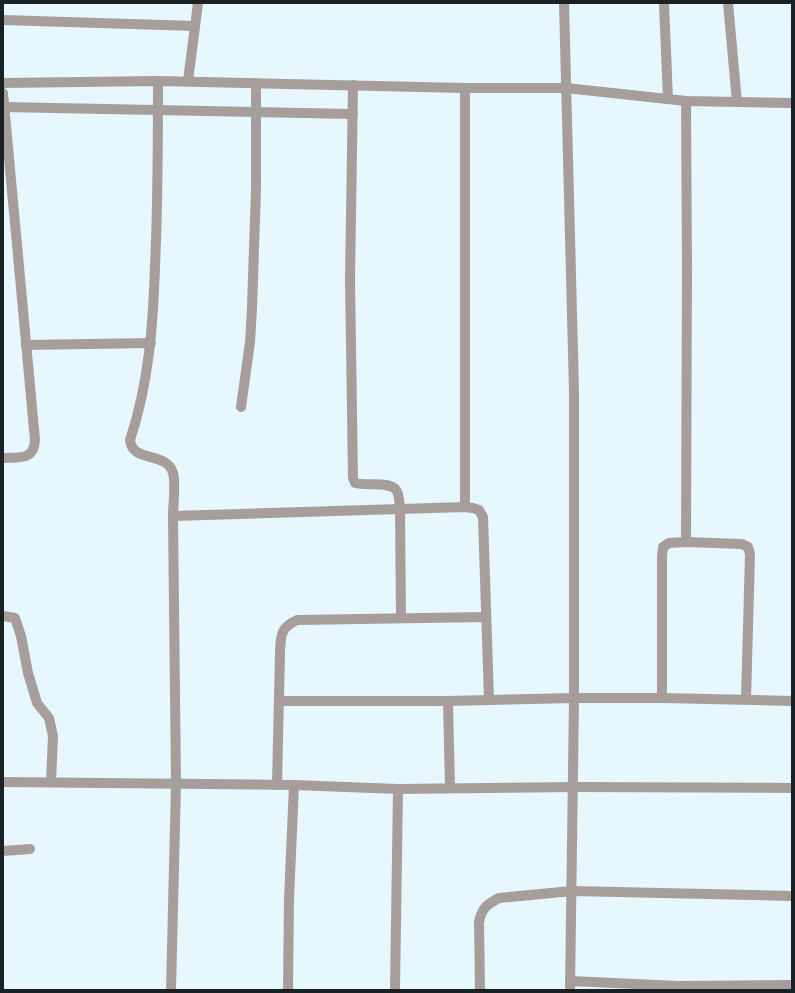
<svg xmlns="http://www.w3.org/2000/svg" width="795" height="993" font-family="'Playfair Display',serif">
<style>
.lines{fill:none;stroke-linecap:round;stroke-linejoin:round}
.minor{stroke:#a79e9b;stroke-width:10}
</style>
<rect width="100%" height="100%" fill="#e6f7ff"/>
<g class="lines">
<g class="minor">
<polyline points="564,3 574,392 574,698 570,990"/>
<polyline points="664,3 668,99"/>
<polyline points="728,3 737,102"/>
<polyline points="3,20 195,26"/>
<path d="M158,81C158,143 158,204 155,266C153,325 149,383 130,440C132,463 167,451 173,473C176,484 173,504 173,516L176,784L171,990"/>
<polyline points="188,81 198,3"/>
<polyline points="3,83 158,81 465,88 566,88 686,101 792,103"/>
<path d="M353,85L350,280L353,478L355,483C366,486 390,481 396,490C400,495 399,503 400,509L401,618"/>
<path d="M3,93L35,440C34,461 19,457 3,458"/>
<polyline points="686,101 687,269 686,542"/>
<polyline points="4,107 353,114"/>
<polyline points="26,345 151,343"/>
<polyline points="241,407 250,342 252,308 256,190 256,83"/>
<polyline points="465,507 465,88"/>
<polyline points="173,516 465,507 473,508 479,510 483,517 489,700"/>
<polyline points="3,616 15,618 21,636 28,673 37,703 49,718 53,736 51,782"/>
<polyline points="662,698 662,557 663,547 669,543 686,542 742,544 748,547 750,554 746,699"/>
<polyline points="279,701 448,701 574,698 662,698 792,701"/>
<polyline points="448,701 450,788"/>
<polyline points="3,782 294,785 398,789 573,787 792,788"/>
<path d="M277,785L280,652C281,635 280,628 297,620L486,617"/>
<polyline points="3,851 30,849"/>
<polyline points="571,981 678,986 792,985"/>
<polyline points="288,990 289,899 294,785"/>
<polyline points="395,990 398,789"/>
<path d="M480,990L479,922C482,908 486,905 499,898L572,891L792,896"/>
</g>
</g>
<rect width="795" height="993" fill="none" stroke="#192124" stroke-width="8"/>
</svg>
